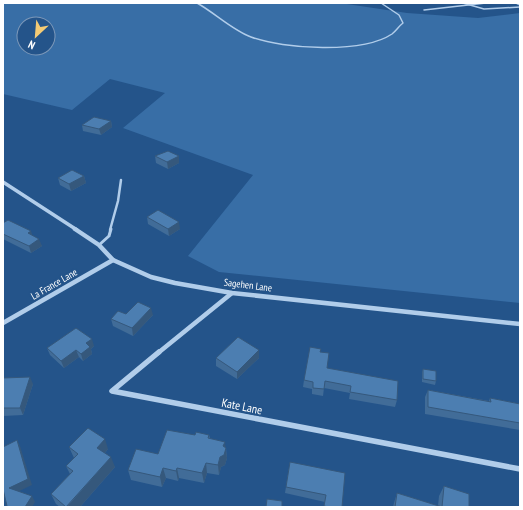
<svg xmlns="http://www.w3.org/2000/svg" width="523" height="510" font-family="'PT Sans Narrow',sans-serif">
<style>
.green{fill:#386ea6;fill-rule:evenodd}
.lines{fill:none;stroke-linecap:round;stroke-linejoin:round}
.lane-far2{stroke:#b1cdea;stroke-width:1.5}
.lane-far1{stroke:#b1cdea;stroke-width:2.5}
.lane{stroke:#b1cdea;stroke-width:3}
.street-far2{stroke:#b1cdea;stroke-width:3.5}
.street-far1{stroke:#b1cdea;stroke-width:4.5}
.street{stroke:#b1cdea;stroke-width:5.5}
.wall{fill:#416c98}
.shaded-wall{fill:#35587c}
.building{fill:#4c7eb1;stroke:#35587c}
.labels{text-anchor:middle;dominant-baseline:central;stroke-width:4;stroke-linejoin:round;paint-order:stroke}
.street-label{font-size:10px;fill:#fff;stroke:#24548a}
.near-street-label{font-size:12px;fill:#fff;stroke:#24548a}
</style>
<rect width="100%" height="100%" fill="#24548a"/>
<path class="green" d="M3,3H340L407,13L478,18L520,13V303L219,272L188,256L253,175L123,128L165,93L110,79L72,110L3,94ZM24,24H48V48H24Z"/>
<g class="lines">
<g class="lane-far2">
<path d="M197,3C215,13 232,30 251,37C284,49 362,54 392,34C396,31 399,26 403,23L399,15L381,3"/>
<polyline points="463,3 484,9 520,7"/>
<polyline points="516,3 520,5"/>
<polyline points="424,10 486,3"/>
</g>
<polyline class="lane-far1" points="110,230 118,201 121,180"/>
<polyline class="lane" points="99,245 109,236 111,229"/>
<polyline class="street-far2" points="3,182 77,230"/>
<g class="street-far1">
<polyline points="75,229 99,245 113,260 151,277 175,283 232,293 520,324"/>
<polyline points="3,323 113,260"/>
<polyline points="158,353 232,293"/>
</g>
<polyline class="street" points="159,352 112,391 520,469"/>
</g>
<g class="wall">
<polygon points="111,121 112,127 101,135 83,131 82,125"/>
<polygon points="155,156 179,156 179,163 168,169 156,163"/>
<polygon points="84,176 86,183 71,191 60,185 58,178"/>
<polygon points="147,217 180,229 169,236 148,224"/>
<polygon points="3,223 33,236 42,246 31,253 3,239"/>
<polygon points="126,314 153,315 133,336 113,326 111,319"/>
<polygon points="94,346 91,349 92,354 83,361 79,357 64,368 50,355 47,348"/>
<polygon points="259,350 259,358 237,379 216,366 216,358"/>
<polygon points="320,352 327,368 397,400 395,407 349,399 350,393 324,388 323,396 312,394 312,389 303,387 304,380"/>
<polygon points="423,369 436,381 435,385 422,382 422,372"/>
<polygon points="3,378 33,384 23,415 3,416"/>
<polygon points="428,390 489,401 490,398 520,404 520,430 425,414 425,397"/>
<polygon points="195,435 209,435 210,438 226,448 227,458 225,465 221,467 219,475 207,473 204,483 179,478 178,481 166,478 162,487 131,480 128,470"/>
<polygon points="69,447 108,449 105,453 115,467 80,507 60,507 56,504 51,494 70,474 66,466 74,458"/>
<polygon points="290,462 342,507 324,507 325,502 285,493 286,487"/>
<polygon points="444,486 469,507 393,507 394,503 397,493 438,506 439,496"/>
</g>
<g class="shaded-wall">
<polygon points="111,121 112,127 101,135 99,129"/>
<polygon points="179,156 179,163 168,169 167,162"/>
<polygon points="84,176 86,183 71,191 69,184"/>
<polygon points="179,222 180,229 169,236 168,229"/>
<polygon points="31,231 33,237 28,233"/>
<polygon points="39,239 42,246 31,253 29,246"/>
<polygon points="151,308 153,315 133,336 132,328"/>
<polygon points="92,339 94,346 91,349 92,354 83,361 81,354 86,343"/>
<polygon points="76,350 79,357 64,368 61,361"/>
<polygon points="259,350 259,358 237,379 237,372"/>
<polygon points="30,377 33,384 23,415 20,408"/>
<polygon points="105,439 108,449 101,458 97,448"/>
<polygon points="17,440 20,446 32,485 13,494 9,488"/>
<polygon points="225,442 227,458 225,465 221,467 219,475 218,465"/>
<polygon points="111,457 115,467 80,507 67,507"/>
<polygon points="206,463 207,473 204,483 202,473"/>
<polygon points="163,468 166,478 162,487 160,477"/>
<polygon points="177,468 179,478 178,481 176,471"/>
<polygon points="32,496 35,502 32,507 25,507"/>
</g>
<g class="building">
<polygon points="94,117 111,121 99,129 82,125"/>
<polygon points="168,151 179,156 167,162 155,156"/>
<polygon points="72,170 84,176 69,184 58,178"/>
<polygon points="158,210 179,222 168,229 147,217"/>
<polygon points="8,220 31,231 28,233 39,239 29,246 3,234 3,223"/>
<polygon points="138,302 151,308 132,328 111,319 118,311 126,314"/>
<polygon points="76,328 92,339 86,343 90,347 81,354 76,350 61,361 47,348"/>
<polygon points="238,337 259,350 237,372 216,358"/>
<polygon points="310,347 321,349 320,352 329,353 327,368 398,381 397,400 350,392 351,386 325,381 324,389 313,388 313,382 304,380"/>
<polygon points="423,369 436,371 436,381 423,379"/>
<polygon points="30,377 20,408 3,408 3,378"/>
<polygon points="428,390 491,402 490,398 520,404 520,423 428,407"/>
<polygon points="88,428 105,439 97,448 111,457 66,507 51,494 73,471 66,466 78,454 69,447"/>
<polygon points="167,430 195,435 196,432 209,435 208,438 225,442 223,446 226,448 224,455 220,457 218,465 206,463 202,473 177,468 176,471 163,468 160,477 128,470 136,449 158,454"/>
<polygon points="17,440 28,479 9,488 32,496 25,507 7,507 7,506 3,489 3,447"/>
<polygon points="290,462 345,473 342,507 329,507 324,506 326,495 286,487"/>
<polygon points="444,486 469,494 469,507 442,507"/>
<polygon points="397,493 442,507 395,507"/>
<polygon points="267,499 282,501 282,507 266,507"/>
</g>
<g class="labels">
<g class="street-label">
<text transform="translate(54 284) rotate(-30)">La France Lane</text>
<text transform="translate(248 285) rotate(7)">Sagehen Lane</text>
</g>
<g class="near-street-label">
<text transform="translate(242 406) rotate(11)">Kate Lane</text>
</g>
</g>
<rect width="523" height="510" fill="none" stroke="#ffffff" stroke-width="8"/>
<g transform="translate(36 36) rotate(206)"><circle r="19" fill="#24548a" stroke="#7c98b9"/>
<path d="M0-3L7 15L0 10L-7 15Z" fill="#f4cb75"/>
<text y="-6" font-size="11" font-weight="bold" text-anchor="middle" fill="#ffffff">N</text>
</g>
</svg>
